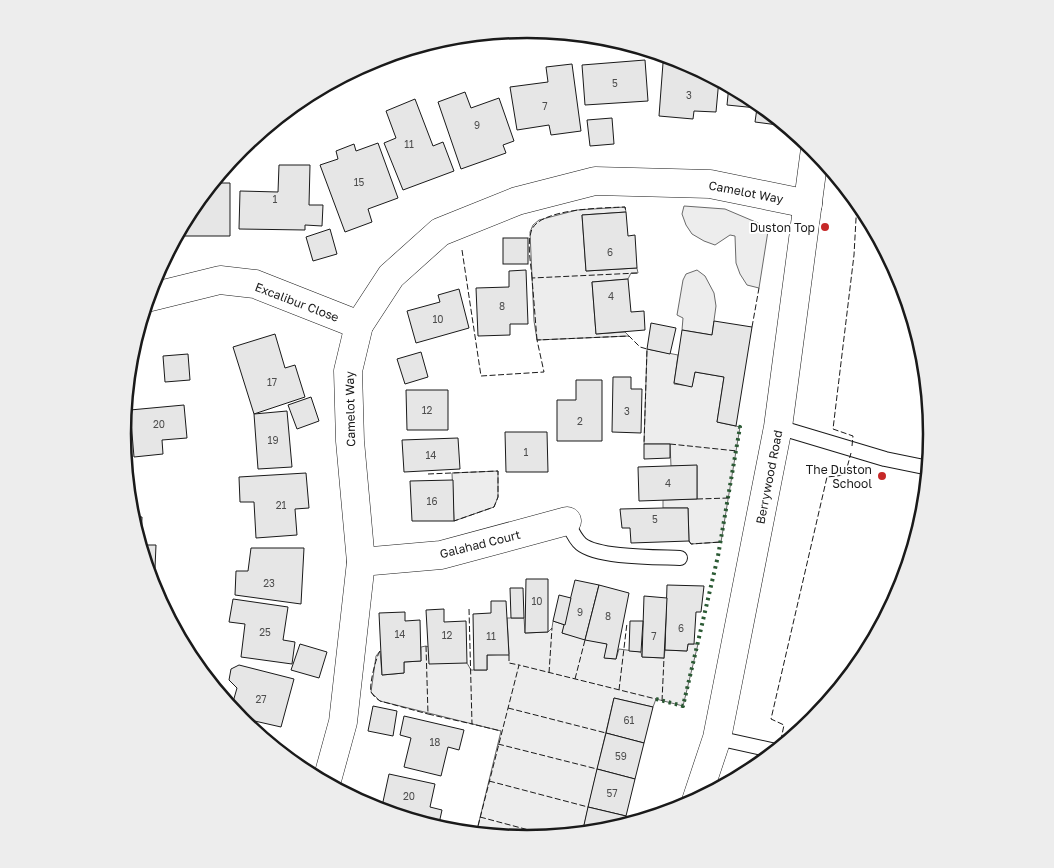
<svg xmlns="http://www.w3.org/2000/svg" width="1054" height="868" font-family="'Golos Text',sans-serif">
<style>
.built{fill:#ededed;stroke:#6a6a6a}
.building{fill:#e6e6e6;stroke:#1a1a1a}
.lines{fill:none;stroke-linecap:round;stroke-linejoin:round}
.lane-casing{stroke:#1a1a1a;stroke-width:16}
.street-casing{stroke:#1a1a1a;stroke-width:29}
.secondary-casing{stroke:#1a1a1a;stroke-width:29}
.lane{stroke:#fff;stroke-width:14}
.street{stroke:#fff;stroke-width:28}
.secondary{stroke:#fff;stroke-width:28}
.hedge{stroke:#2b5a34;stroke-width:4;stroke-dasharray:2.5 4;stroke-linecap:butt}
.fence{stroke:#1a1a1a;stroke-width:1;stroke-dasharray:6 2.5;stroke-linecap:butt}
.poi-dot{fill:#c62828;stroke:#fff;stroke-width:2}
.labels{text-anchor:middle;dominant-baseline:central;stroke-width:4;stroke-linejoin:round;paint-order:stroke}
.number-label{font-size:10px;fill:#4d4d4d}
.street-label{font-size:12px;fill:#1a1a1a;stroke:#fff}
.poi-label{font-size:12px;fill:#1a1a1a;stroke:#fff;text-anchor:end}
.rim{fill:none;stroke:#1a1a1a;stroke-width:2.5}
</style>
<rect width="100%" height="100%" fill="#fff"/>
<g class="built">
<polygon points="684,206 725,209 758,223 768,231 759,288 747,285 740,274 736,263 735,236 730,235 715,245 704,241 692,234 686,225 682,214"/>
<polygon points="625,207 626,212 582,215 586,271 637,268 638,273 631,273 628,279 592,282 596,334 625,332 629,336 537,340 534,321 530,232 533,225 539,220 577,210"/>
<polygon points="697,270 705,276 714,293 716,306 712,335 682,330 683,318 677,315 683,280 686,274"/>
<polygon points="647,349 678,355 674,384 692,386 695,372 724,377 717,422 740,427 721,542 691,544 689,541 688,508 663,508 663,500 697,499 697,466 671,466 670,444 644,444"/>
<polygon points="498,471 498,497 494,507 454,521 452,473"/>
<polygon points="507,618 524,618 525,633 548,632 552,628 553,621 565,625 562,633 607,644 605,658 616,659 619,649 641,652 642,657 664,658 665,650 687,651 688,644 698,644 683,706 656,699 653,707 614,698 582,834 527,839 476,834 501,731 380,701 371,692 376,656 380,651 382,675 404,673 404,662 421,661 421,647 426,646 467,663 471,670 487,670 487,655 509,654"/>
</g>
<g class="building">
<polygon points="645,60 648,101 585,105 582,65"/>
<polygon points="663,63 693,65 719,79 716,112 694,111 693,119 659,116"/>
<polygon points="572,64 581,131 551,135 549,125 517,130 510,87 548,82 546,67"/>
<polygon points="729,85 752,97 779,119 778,125 755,122 757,108 727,105"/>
<polygon points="465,92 471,108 499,98 514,141 503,145 506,153 461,169 438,102"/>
<polygon points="415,99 433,146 443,142 454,171 403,190 384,143 396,138 386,111"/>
<polygon points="612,118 614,144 590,146 587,120"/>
<polygon points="378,143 398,198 368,209 372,222 345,232 320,165 338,159 336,151 354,144 356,151"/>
<polygon points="279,165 310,165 309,205 323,205 322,226 305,225 305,230 239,229 240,191 278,192"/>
<polygon points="211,183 230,183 230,236 178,236 178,232 190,209"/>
<polygon points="626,212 628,236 635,235 637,268 586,271 582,215"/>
<polygon points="330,229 337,254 313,261 306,237"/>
<rect x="503" y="238" width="25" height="26"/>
<polygon points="526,270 528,324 510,324 510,335 478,336 476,288 509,287 509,271"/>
<polygon points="628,279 631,312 644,311 645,330 596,334 592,282"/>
<polygon points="459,289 469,328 416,343 407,311 440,302 438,295"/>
<polygon points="714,321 752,327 736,426 717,422 724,377 695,372 692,387 674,383 682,330 712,335"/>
<polygon points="651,323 676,328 670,354 647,349"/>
<polygon points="275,334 285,368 295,365 305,397 254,414 233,347"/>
<polygon points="421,352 428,377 405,384 397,359"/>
<polygon points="188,354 190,380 165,382 163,356"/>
<polygon points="613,377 631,377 631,389 642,389 641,433 612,432"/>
<polygon points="576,380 602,380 602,441 557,441 557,400 576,400"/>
<polygon points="406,390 448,390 448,430 407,430"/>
<polygon points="311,397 319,421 297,429 288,405"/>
<polygon points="184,405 187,438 162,440 163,454 134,457 130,410"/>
<polygon points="124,410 128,468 125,469 122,434"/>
<polygon points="287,411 292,467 258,469 254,414"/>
<polygon points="505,432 547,432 548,472 506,472"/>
<polygon points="458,438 460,469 404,472 402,440"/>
<polygon points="644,444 670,444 670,458 644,459"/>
<polygon points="697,465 697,499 639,501 638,467"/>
<polygon points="306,473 309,508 295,509 297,535 256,538 254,502 240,502 239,477"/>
<polygon points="453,480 454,521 412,521 410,481"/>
<polygon points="663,508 688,508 689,541 631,543 630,528 622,528 620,509"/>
<polygon points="131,516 142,517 141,545 156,545 155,568 146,568"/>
<polygon points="251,548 304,548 301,604 235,595 236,571 248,571"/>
<polygon points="526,579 548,579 548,632 525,633"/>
<polygon points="150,580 158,580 159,600 152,589"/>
<polygon points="575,580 599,585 585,640 562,633"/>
<polygon points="599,585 629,593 616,659 604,658 607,644 585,640"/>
<polygon points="667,585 704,586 701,612 696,612 694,644 688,644 687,651 665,650"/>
<polygon points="510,588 523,588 524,618 511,618"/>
<polygon points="559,595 571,598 565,625 553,621"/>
<polygon points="644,596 667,598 664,658 642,657"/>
<polygon points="233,599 288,607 283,640 295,642 292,664 241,657 245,624 229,622"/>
<polygon points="491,601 506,601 509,655 487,655 487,670 474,670 473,614 491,613"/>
<polygon points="444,609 444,622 466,621 467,663 429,664 426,610"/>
<polygon points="405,612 405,621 420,620 421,661 404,662 404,673 382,675 379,613"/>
<polygon points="630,621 643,621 641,652 629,651"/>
<polygon points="300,644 327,652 319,678 291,670"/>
<polygon points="239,665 294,679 281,727 237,717 231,709 237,688 229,680 231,669"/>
<polygon points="614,698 653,707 644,743 606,733"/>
<polygon points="373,706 397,711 393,736 368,731"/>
<polygon points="404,716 464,730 459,750 448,747 441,776 404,767 411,738 400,735"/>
<polygon points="253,731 264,734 263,739"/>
<polygon points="606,733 644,743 635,779 597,769"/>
<polygon points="597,769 635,779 626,816 588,807"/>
<polygon points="389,774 435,784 430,807 442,810 438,828 381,811"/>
<polygon points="588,807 626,816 623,826 606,832 582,834"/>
</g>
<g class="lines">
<g class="lane-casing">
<g id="lane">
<polyline points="778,427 885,459 929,468"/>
<path d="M567,521C571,529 574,538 581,544C598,558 658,557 680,558"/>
<polyline points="717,738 776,751"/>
</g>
</g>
<g class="street-casing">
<g id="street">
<polyline points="147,298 220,280 255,284 359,325"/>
<polyline points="361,562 441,555 567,521"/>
<polyline points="326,784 343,722 361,562 350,441 348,371 359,325 391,276 440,232 517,201 595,181 710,184 808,204"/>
</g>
</g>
<g class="secondary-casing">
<polyline id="secondary" points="696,801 717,738 778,427 815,149"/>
</g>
<use href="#lane" class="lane"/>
<use href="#street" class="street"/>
<use href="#secondary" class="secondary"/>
<polyline class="hedge" points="656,699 683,706 718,556 740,427 736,426"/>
<g class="fence">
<polyline points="462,250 481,376 544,372 537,340 629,336 640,347 647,349 644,444"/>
<path d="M532,278C531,264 527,245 531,232C537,208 604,208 625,207L626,212"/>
<polyline points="752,327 759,288"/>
<polyline points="537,340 532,278 638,273"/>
<polyline points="670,444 737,451"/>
<polyline points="852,446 853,436 833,429 854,255 857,201"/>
<polyline points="428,474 498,471 498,497 494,507 454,521"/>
<polyline points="697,499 729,498"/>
<polyline points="689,541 691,544 721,542"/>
<polyline points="469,609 472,724 501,731"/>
<polyline points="426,646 428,714 472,724"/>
<path d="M380,651C376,657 369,685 371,692C373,696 377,699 380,701L428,714"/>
<polyline points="509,655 509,663 519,665"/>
<polyline points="549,673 552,628"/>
<polyline points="575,679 585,640"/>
<polyline points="619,690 627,623"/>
<polyline points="662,701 664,658"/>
<polyline points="508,708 606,733"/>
<polyline points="498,744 597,769"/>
<polyline points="779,749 784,725 771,719 827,477 845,475 851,453"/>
<polyline points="489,781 588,807"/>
<polyline points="480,817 555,837"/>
<polyline points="476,834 519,665 656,699"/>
</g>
</g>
<g class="poi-dot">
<circle cx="825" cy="227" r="5"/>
<circle cx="882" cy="476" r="5"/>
</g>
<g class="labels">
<g class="number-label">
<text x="615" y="83">5</text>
<text x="689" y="95">3</text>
<text x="545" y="106">7</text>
<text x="477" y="125">9</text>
<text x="409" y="144">11</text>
<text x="359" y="182">15</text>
<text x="275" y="199">1</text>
<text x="610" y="252">6</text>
<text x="611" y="296">4</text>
<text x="502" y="306">8</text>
<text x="438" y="319">10</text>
<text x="272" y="382">17</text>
<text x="427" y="410">12</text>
<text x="627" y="411">3</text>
<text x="580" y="421">2</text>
<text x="159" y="424">20</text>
<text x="273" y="440">19</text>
<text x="526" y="452">1</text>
<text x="431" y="455">14</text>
<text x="668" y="483">4</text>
<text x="432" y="501">16</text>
<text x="281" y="505">21</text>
<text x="655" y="519">5</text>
<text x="269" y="583">23</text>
<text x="537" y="601">10</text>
<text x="580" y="612">9</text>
<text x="608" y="616">8</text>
<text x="681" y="628">6</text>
<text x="265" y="632">25</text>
<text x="400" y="634">14</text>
<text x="447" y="635">12</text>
<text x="491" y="636">11</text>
<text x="654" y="636">7</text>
<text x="261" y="699">27</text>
<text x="629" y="720">61</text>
<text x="435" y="742">18</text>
<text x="621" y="756">59</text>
<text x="612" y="793">57</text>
<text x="409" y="796">20</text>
</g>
<g class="street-label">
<text transform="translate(746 192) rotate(11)">Camelot Way</text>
<text transform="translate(297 302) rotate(21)">Excalibur Close</text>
<text transform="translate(350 409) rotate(-91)">Camelot Way</text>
<text transform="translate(769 477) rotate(-79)">Berrywood Road</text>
<text transform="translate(480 544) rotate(-14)">Galahad Court</text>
</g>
<g class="poi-label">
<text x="815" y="227">Duston Top</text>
<text x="872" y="469">The Duston<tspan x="872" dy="14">School</tspan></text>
</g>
</g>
<path d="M0 0H1054V868H0ZM131 434a396 396 0 1 1 792 0a396 396 0 1 1-792 0Z" fill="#ededed" fill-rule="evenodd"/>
<path class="rim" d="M131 434a396 396 0 1 1 792 0a396 396 0 1 1-792 0Z"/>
</svg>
